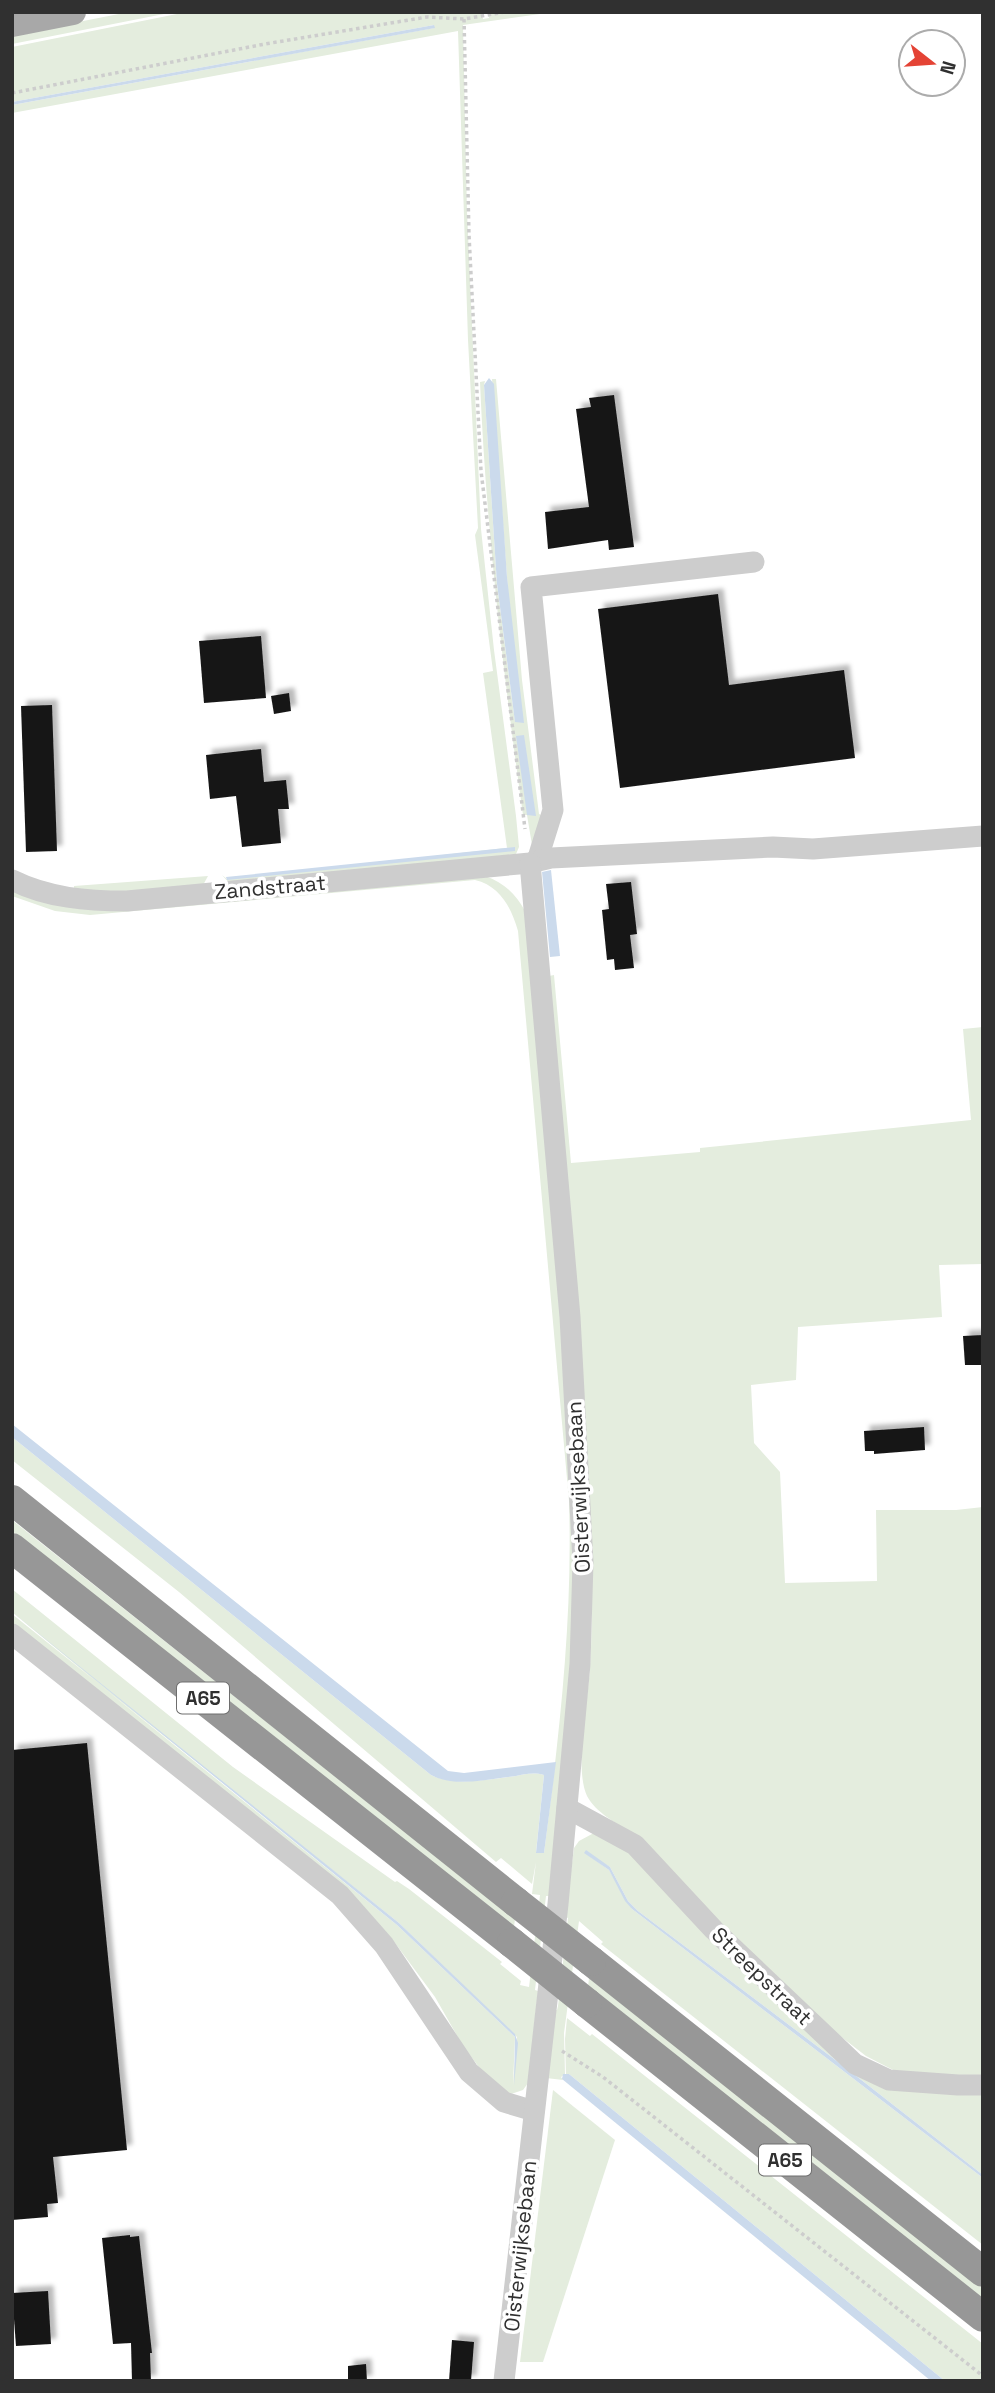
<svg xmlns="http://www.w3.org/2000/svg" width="995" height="2393" font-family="'Space Grotesk',sans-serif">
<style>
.green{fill:#e4edde;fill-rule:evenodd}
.water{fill:#cbdaec}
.building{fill:#171717;filter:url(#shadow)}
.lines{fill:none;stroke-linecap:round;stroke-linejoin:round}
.path{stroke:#cdcdcd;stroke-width:3.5;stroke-dasharray:3.5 3.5;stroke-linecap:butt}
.minor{stroke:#cdcdcd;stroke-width:21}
.major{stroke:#a8a8a8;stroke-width:26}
.highway{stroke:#979797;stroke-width:30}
.highway-bridge{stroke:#979797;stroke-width:30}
.labels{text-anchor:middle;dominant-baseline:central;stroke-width:7;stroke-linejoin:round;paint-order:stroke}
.shield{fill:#fff;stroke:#6e6e6e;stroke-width:2}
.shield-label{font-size:19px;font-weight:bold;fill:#303030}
.street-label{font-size:21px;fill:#303030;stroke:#fff}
</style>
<defs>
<filter id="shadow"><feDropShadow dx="5.5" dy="-5.5" stdDeviation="2" flood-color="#0004"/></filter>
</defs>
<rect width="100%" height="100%" fill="#fff"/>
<g class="green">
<polygon points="129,12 174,12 12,44 12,35"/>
<polygon points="187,12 486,12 482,13 483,19 489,18 488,12 554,12 463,25 467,211 481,529 494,650 516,816 519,847 516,854 230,884 222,875 227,879 514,847 507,848 483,673 493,671 475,535 478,528 468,340 458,31 12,113 12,105 434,28 434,25 12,102 12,47"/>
<path d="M492,379H496L522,680L539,814L549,819L532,845L527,815H523C503,671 486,527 480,382L485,381L484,385L497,584L515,722L507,577Z"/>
<polygon points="208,876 202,887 132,893 74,892 74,886"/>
<path d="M485,876C503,882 516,894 525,911L559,1254L577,1591L549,1896H546L535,1990L538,1991L528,2083L523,2090L511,2094L491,2083L463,2046L435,1997L395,1943L12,1626V1614L98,1683L12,1612V1589L233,1767L395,1882L397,1881L409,1889L502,1962L500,1964L521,1981L520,1985L529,1987L540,1895L532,1894L536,1862L532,1884L501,1858L496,1862L179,1592L12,1460V1437L431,1775C457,1787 488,1779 516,1776C525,1774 534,1772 544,1775L536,1852L544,1853C559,1737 573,1619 569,1501L518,931C511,907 500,886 475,880L90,915L55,911L12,896V888L40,898ZM100,1685L399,1923L517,2037L513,2085L515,2037L397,1925Z"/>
<path d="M554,975L571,1163L700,1152V1148L971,1120L963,1029L983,1027V1264L939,1265L942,1317L798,1327L796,1380L751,1385L754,1443L780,1472L785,1583L877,1581L876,1510H956L983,1507V2077L897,2072L866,2056L809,2012L631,1834C616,1822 596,1813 587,1796C574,1768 588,1701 590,1668C592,1636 592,1604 592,1572L549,976Z"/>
<polygon points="12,1520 515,1919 514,1927 12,1531"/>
<polygon points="592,1834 597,1834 620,1843 876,2076 983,2089 983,2175 846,2068 638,1911 628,1901 610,1867 584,1852 609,1870 632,1909 983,2178 983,2245 601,1944 603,1942 579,1921 564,2033 565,2074 561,2077 563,2080 546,2078 554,2010 557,2010 558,2006 568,1918 565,1917 574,1848 579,1841"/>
<polygon points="589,1978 983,2289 983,2301 588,1987"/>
<polygon points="567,2018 590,2036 592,2034 983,2344 983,2381 945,2381 569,2074 566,2075 565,2039"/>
<polygon points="553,2090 615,2140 543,2362 520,2362"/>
</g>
<g class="water">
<polygon points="434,25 435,28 12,105 12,102"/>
<polygon points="489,378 494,384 507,577 524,723 515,722 497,584 484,385"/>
<polygon points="524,735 536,816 527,815 516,736"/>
<polygon points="515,847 515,851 227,880 226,877"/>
<polygon points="551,870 560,956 550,957 542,872"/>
<path d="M12,1424L448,1771L464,1773L556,1762L544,1853H536L544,1775C534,1772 525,1774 516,1776C489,1779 455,1788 431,1775L12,1437Z"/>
<polygon points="12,1612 399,1923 515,2034 518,2043 514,2085 515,2037 397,1925"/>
<polygon points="586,1850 610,1867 628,1901 638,1911 846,2068 983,2175 983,2178 632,1909 625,1901 609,1870 584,1853"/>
<polygon points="563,2074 569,2074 945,2381 931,2381 562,2079"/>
</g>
<g class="building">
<polygon points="614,395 634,547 609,550 608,540 548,549 545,512 589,507 576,409 591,407 589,398"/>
<polygon points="718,594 729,685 844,670 855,758 620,788 598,609"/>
<polygon points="261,636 266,698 204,703 199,641"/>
<polygon points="289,693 291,711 274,714 271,696"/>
<polygon points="52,705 57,851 26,852 21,706"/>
<polygon points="261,749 264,782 286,780 289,809 278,809 281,843 242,847 236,796 210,799 206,755"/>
<polygon points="631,882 637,934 630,935 634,968 615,970 614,959 607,960 602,910 609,909 606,884"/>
<polygon points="983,1335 983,1365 965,1365 963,1336"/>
<polygon points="924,1427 925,1450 874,1454 874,1451 865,1451 864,1431"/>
<polygon points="87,1743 127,2150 53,2157 58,2203 47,2204 48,2217 12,2220 12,1750"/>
<polygon points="130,2235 130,2237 139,2236 152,2353 150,2353 151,2381 132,2381 131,2343 113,2344 102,2238"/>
<polygon points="48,2291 51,2344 16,2346 12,2293"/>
<polygon points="452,2340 474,2342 471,2381 449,2381"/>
<polygon points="366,2364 367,2381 348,2381 348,2366"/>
</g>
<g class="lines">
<g class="path">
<polyline points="464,19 469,235 481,471 525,829"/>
<polyline points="12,93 265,44 427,17 464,19 505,12"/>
<polyline points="562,2051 603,2077 983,2376"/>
</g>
<g class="minor">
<polyline points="537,861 553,810 531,587 754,562"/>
<path d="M12,880C48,898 87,901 127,901L530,863L551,858L773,847L813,849L983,836"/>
<polyline points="12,1634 340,1895 384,1945 469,2072 504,2102 534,2111"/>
<polyline points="567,1808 635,1845 714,1930 855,2064 889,2080 958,2085 983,2085"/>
<polyline points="504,2381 558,1904 580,1664 583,1562 570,1317 530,863"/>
</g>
<polyline class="major" points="12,24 73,12"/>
<g class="highway">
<polyline points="12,1500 516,1902"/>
<polyline points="12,1548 512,1943"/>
<polyline points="591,1961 983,2272"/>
<polyline points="587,2003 983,2317"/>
</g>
<g class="highway-bridge">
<polyline points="516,1902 591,1961"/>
<polyline points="512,1943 587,2003"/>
</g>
</g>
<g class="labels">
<g class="shield">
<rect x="177" y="1682.5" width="52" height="31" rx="5"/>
<rect x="759" y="2144.5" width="52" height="31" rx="5"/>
</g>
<g class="shield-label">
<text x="203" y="1698">A65</text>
<text x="785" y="2160">A65</text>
</g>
<g class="street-label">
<text transform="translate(270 887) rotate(-5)">Zandstraat</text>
<text transform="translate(578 1487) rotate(-93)">Oisterwijksebaan</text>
<text transform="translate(762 1976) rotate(44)">Streepstraat</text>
<text transform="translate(520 2246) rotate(-84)">Oisterwijksebaan</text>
</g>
</g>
<rect width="995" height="2393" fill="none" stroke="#303030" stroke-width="28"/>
<g transform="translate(932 63) rotate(107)"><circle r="33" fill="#ffffff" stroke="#acacac" stroke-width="2"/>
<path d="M0-5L12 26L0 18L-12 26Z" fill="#e44335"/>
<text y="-10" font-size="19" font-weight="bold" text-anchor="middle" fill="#303030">N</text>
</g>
</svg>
